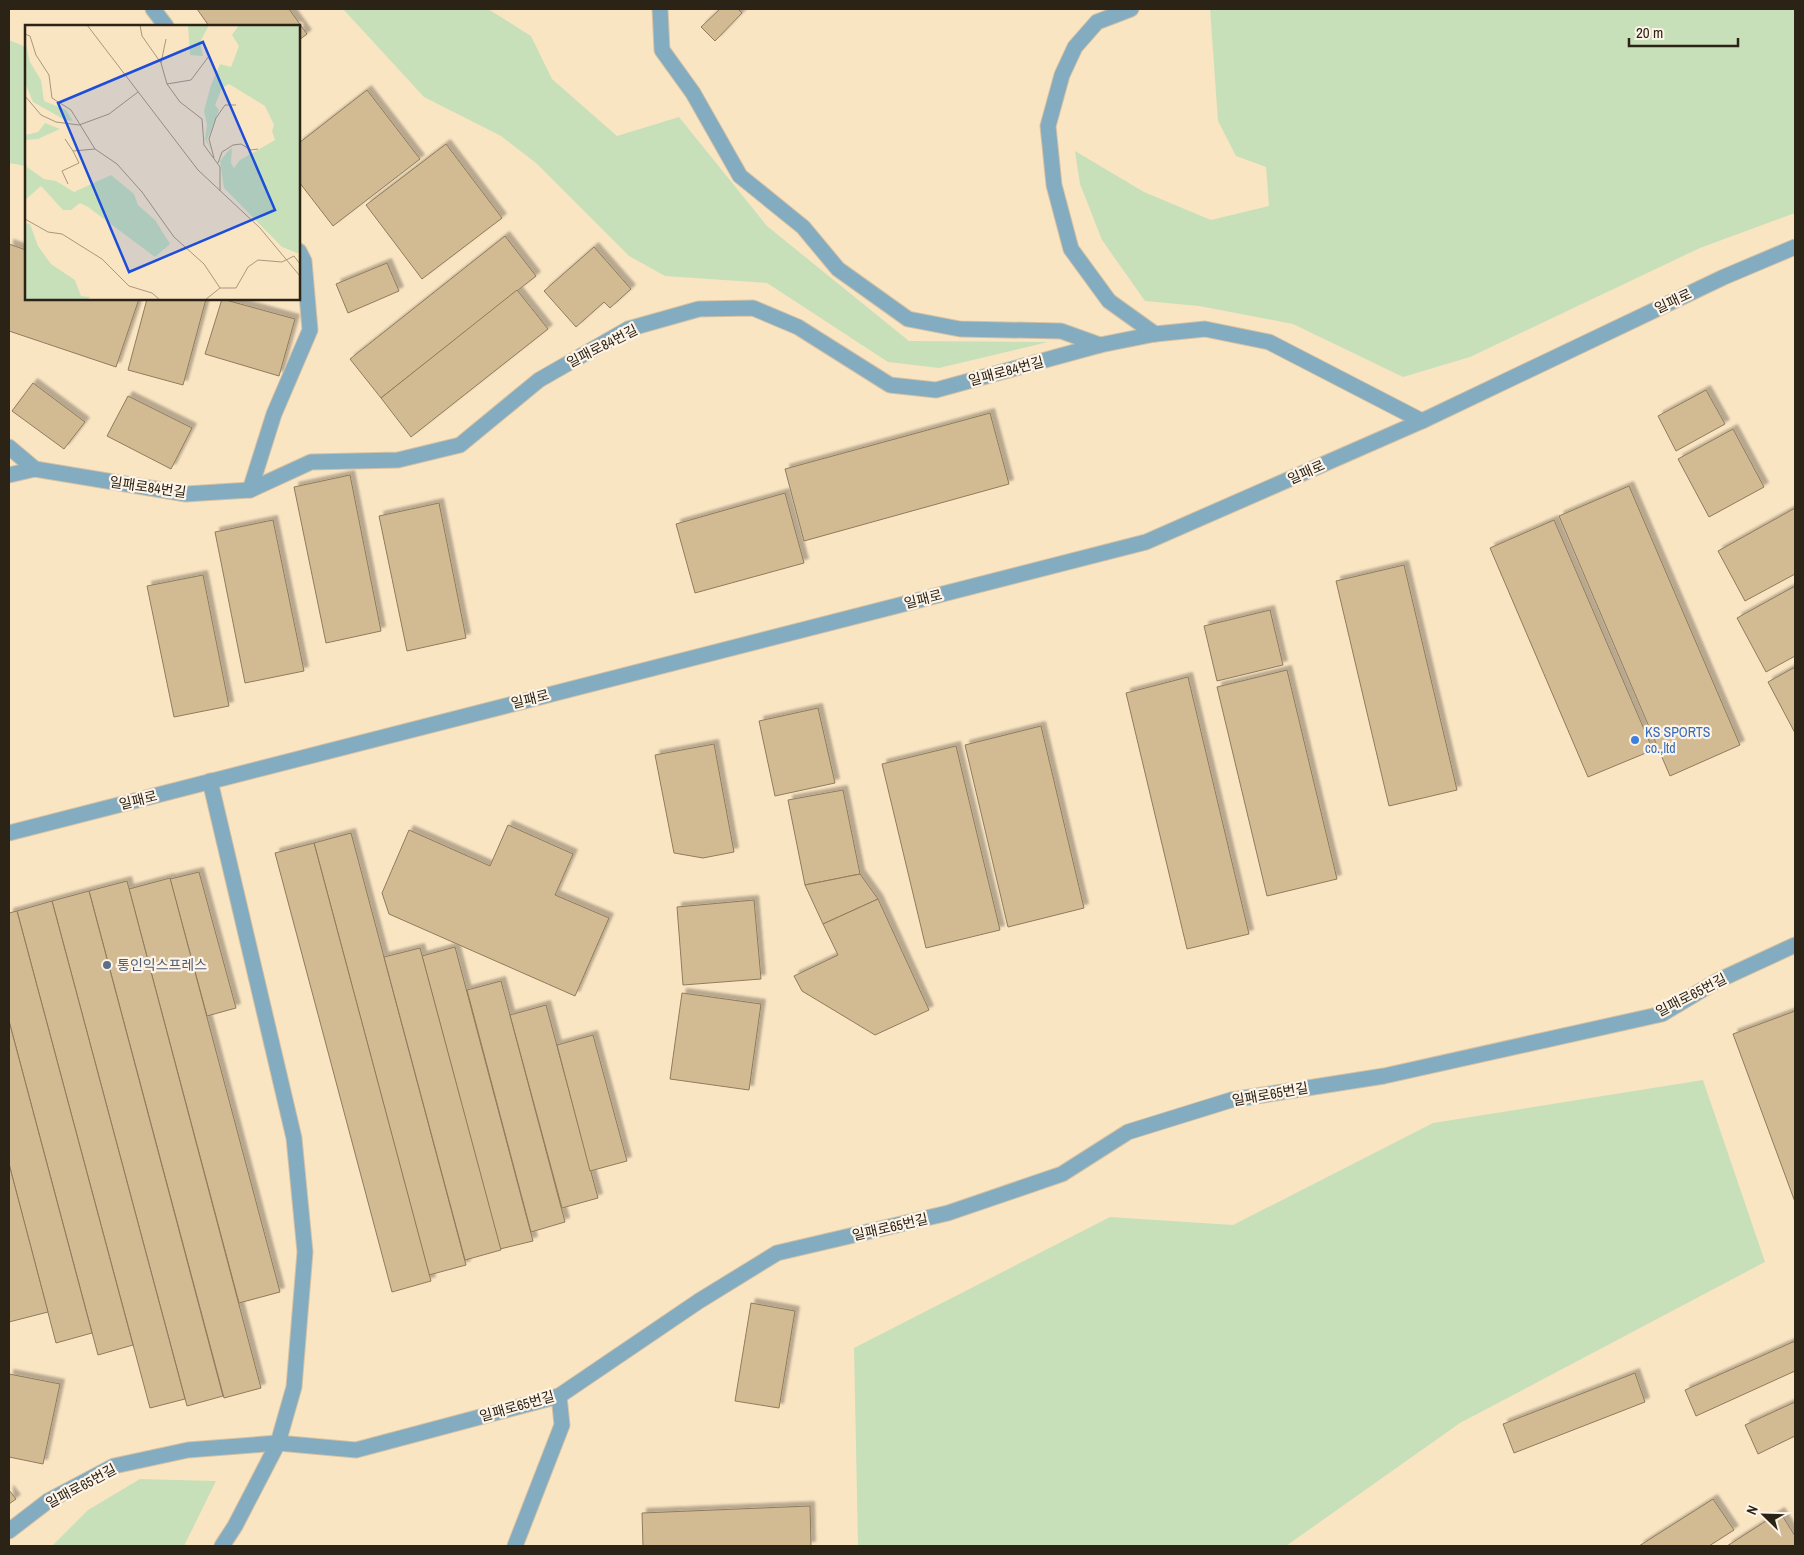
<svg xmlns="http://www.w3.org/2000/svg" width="1804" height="1555" font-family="'Archivo Narrow','Noto Sans KR',sans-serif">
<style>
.green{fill:#c8e0b9}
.building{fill:#d2ba93;stroke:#8f7c5d;filter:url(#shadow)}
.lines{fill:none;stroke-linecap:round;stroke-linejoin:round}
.minor-casing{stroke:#d5c2a4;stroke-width:17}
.minor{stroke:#83acc1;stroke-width:15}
.shop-dot{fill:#3f7fe0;stroke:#fdf4e7;stroke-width:2}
.service-dot{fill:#5c6f8a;stroke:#fdf4e7;stroke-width:2}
.labels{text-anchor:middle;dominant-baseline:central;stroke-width:4.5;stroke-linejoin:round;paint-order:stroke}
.street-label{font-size:14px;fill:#2b2316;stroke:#fdf4e7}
.shop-label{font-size:14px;fill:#366cbe;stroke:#fdf4e7;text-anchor:start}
.service-label{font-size:14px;fill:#4e5e75;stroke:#fdf4e7;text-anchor:start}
.inset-road{fill:none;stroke:#a7977e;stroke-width:1}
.view{fill:#1d4ed8;fill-opacity:0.15;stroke:#1d4ed8;stroke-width:2.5}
.inset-edge{fill:none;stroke:#2b2316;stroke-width:2.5}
</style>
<defs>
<filter id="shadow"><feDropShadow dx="4.5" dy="-4.5" stdDeviation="1" flood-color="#0004"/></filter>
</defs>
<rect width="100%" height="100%" fill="#fae5c3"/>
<g class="green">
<polygon points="343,9 488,9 531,36 552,79 617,136 679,117 767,226 909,341 1048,342 939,368 888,362 767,283 665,276 629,256 536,163 501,136 424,97"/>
<polygon points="1210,9 1795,9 1795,213 1700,248 1470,357 1403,377 1293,324 1199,306 1145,301 1102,240 1080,184 1075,151 1144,192 1211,220 1269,206 1266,167 1236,156 1218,121"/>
<polygon points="9,40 26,47 26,166 9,163"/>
<polygon points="1703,1080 1765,1262 1460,1423 1286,1546 858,1546 854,1348 1110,1217 1233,1225 1433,1123"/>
<polygon points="140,1479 216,1481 184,1546 52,1546 88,1510"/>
</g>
<g class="building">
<polygon points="197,9 289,9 307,34 299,40 299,26 209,26"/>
<polygon points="720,9 738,9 742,13 715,41 701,27"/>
<polygon points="367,90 420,159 333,226 299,182 299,143"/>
<polygon points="446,144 502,218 422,279 366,205"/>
<polygon points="505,236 536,276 381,398 350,359"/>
<polygon points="9,244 26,250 26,299 139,299 116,367 9,331"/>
<polygon points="594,247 631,289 610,308 604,302 576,327 544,291"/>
<polygon points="387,263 399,291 348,313 336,284"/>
<polygon points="517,290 548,329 411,437 381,398"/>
<polygon points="147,299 206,299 183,385 128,370"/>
<polygon points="222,299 295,319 279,376 205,354"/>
<polygon points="33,383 85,422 64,449 12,411"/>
<polygon points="1706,390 1725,424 1676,451 1658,416"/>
<polygon points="128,396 192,428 171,469 107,436"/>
<polygon points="990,413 1009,484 804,541 785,469"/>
<polygon points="1733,429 1764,487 1709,517 1678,459"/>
<polygon points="350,475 381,631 326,643 294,487"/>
<polygon points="1629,486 1740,745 1670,776 1559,516"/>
<polygon points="785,493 804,563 695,593 676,524"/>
<polygon points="439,503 466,638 407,651 379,516"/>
<polygon points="1795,508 1795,574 1745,601 1718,551"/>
<polygon points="273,520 304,671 245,683 215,532"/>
<polygon points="1554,520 1653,750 1588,777 1490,548"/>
<polygon points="1404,565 1457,790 1389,806 1336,581"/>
<polygon points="203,575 229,706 174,717 147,586"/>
<polygon points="1795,586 1795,656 1766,672 1737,618"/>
<polygon points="1270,610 1283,665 1217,681 1204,626"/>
<polygon points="1795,667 1795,733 1768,682"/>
<polygon points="1287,670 1337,879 1267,896 1217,687"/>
<polygon points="1188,677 1249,934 1187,949 1126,693"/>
<polygon points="818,708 835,783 775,796 759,721"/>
<polygon points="1041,726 1084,908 1008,927 965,745"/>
<polygon points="714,744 734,852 703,858 674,853 655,755"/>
<polygon points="956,746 1000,930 926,948 882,764"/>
<polygon points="843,790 860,874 805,885 788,800"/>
<polygon points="508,825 573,854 555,895 609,918 575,996 389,914 382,893 409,830 490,866"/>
<polygon points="351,833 466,1265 429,1275 314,843"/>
<polygon points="314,843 431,1281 392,1292 275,853"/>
<polygon points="199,872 236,1008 207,1016 170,879"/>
<polygon points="860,874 878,899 823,924 805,885"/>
<polygon points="170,878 280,1292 239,1303 129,889"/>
<polygon points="127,881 261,1388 224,1398 89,891"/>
<polygon points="89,891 223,1396 187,1406 52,901"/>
<polygon points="878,899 929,1010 875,1035 802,991 794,976 838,955 823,924"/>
<polygon points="754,900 761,979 683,985 677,907"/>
<polygon points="52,901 185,1399 150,1408 17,911"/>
<polygon points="17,911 133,1345 98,1355 9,1021 9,913"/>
<polygon points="455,947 533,1241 500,1249 422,956"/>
<polygon points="420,948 501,1250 465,1260 384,957"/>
<polygon points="501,981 565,1222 531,1232 467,990"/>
<polygon points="682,993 761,1004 749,1090 670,1079"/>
<polygon points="546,1005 598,1198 562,1208 510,1015"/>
<polygon points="1795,1011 1795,1202 1733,1034"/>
<polygon points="9,1021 92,1333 56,1343 9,1164"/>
<polygon points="593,1035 627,1161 590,1171 557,1045"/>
<polygon points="9,1164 48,1312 9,1322"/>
<polygon points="751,1303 795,1311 779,1408 735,1401"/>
<polygon points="1795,1341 1795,1371 1696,1416 1685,1390"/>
<polygon points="1635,1373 1645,1402 1514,1453 1503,1424"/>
<polygon points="9,1374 60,1384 43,1464 9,1457"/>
<polygon points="1795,1402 1795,1436 1758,1454 1745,1425"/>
<polygon points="9,1490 16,1499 9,1504"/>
<polygon points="1713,1499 1734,1530 1709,1546 1639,1546"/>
<polygon points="810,1506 811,1546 643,1546 642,1513"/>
<polygon points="1780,1512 1795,1536 1795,1546 1727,1546"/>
</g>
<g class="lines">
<g class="minor-casing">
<g id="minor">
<polyline points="153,9 166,26"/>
<polyline points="660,9 662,50 693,93 740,176 803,227 838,269 908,319 960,329 1061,331 1100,345"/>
<polyline points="1131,9 1097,22 1075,47 1062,75 1048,126 1054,185 1071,249 1109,301 1155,334"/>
<polyline points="9,447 35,469"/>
<polyline points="9,475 35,469 186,494 250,490 311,462 398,460 460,445 539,380 628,329 699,309 753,308 798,327 890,385 936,390 1100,345 1155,334 1205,329 1269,342 1422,421"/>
<polyline points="250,490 274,414 310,330 304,261 299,251"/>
<polyline points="210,781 294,1138 305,1252 294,1387 278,1443 235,1526 222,1546"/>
<polyline points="9,833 1146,542 1422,421 1724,277 1795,247"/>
<polyline points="9,1531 48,1501 114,1466 188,1450 278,1443 356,1450 559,1396 699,1301 777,1253 948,1213 1062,1174 1128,1132 1231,1100 1384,1076 1662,1014 1717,981 1795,945"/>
<polyline points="515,1546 562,1425 559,1396"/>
</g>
</g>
<use href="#minor" class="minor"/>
</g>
<circle class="shop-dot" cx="1635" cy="740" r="5"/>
<circle class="service-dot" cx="107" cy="965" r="5"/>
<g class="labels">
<g class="street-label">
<text transform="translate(1673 301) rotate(-25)">일패로</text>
<text transform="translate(602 346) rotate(-27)">일패로84번길</text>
<text transform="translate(1006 371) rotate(-15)">일패로84번길</text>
<text transform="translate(1306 472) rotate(-24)">일패로</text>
<text transform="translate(148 487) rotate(8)">일패로84번길</text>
<text transform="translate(923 599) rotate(-14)">일패로</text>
<text transform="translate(530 699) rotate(-14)">일패로</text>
<text transform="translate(138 800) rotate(-14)">일패로</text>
<text transform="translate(1691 995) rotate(-27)">일패로65번길</text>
<text transform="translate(1270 1094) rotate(-10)">일패로65번길</text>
<text transform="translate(890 1227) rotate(-13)">일패로65번길</text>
<text transform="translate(517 1406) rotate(-16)">일패로65번길</text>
<text transform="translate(81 1486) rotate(-28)">일패로65번길</text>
</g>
<g class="shop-label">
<text x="1645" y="732">KS SPORTS<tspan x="1645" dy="16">co.,ltd</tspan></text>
</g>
<g class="service-label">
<text x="117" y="965">통인익스프레스</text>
</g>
</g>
<g transform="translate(25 25)">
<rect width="275" height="275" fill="#fae5c3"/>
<path d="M163,0H184L175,17L178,31L165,30ZM214,0H275V229L257,222L199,163L195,136L204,125L207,123L206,138L209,143L215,135L250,115L247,106L249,100L240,81L204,59L197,63L190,80L194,85L182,115L188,128L180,114L182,100L179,86L186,60L195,39L206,42L214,21L207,10ZM0,15L5,37L16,55L19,76L41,85L48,96L40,95L8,77L0,58ZM20,98L35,104L13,114L0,115V110L13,107ZM0,134L2,142L19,154L31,156L49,167L86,150L109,169L113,180L130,195L145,219L130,232L63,182L55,178L46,185H38L16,161L0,175ZM0,198L5,199L13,221L26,239L50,255L56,271L65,272L62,275H0Z" fill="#c8e0b9"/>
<path class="inset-road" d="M62,0L173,145L235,203L275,251M115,0L117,11L136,38L142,59L155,77L177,94L179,120L195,142V166M0,9L5,11L11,30L24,50L27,73L46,85L70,124L92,139L117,167L149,212L179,239L195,263H211L223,242L233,235L257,237L269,231L275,239M136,38L141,14M142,59L166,55L184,31M0,71L16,90L31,97L54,100L84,89L113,67M40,114L48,126L70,124M189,133L184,114L191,93L200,80H211M193,138L197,127L208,120L216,119L226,125L233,124M43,159L37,146L54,138L48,126M0,194L23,207L37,209L77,234L104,261L127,268L135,275M180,275L195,263"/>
<path class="view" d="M178,17L250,185L104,247L33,78Z"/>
<rect width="275" height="275" class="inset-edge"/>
</g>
<rect width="1804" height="1555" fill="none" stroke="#2b2316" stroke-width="20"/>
<g transform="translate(1764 1515) rotate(293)" stroke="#fdf4e7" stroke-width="4" paint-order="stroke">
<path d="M0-4L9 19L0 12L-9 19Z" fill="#2b2316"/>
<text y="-8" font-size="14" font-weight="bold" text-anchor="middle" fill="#2b2316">N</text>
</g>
<path d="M1629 38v8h109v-8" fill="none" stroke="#2b2316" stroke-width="2.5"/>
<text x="1636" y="38" font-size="15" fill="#2b2316" stroke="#fdf4e7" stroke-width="4" paint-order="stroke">20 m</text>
</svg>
